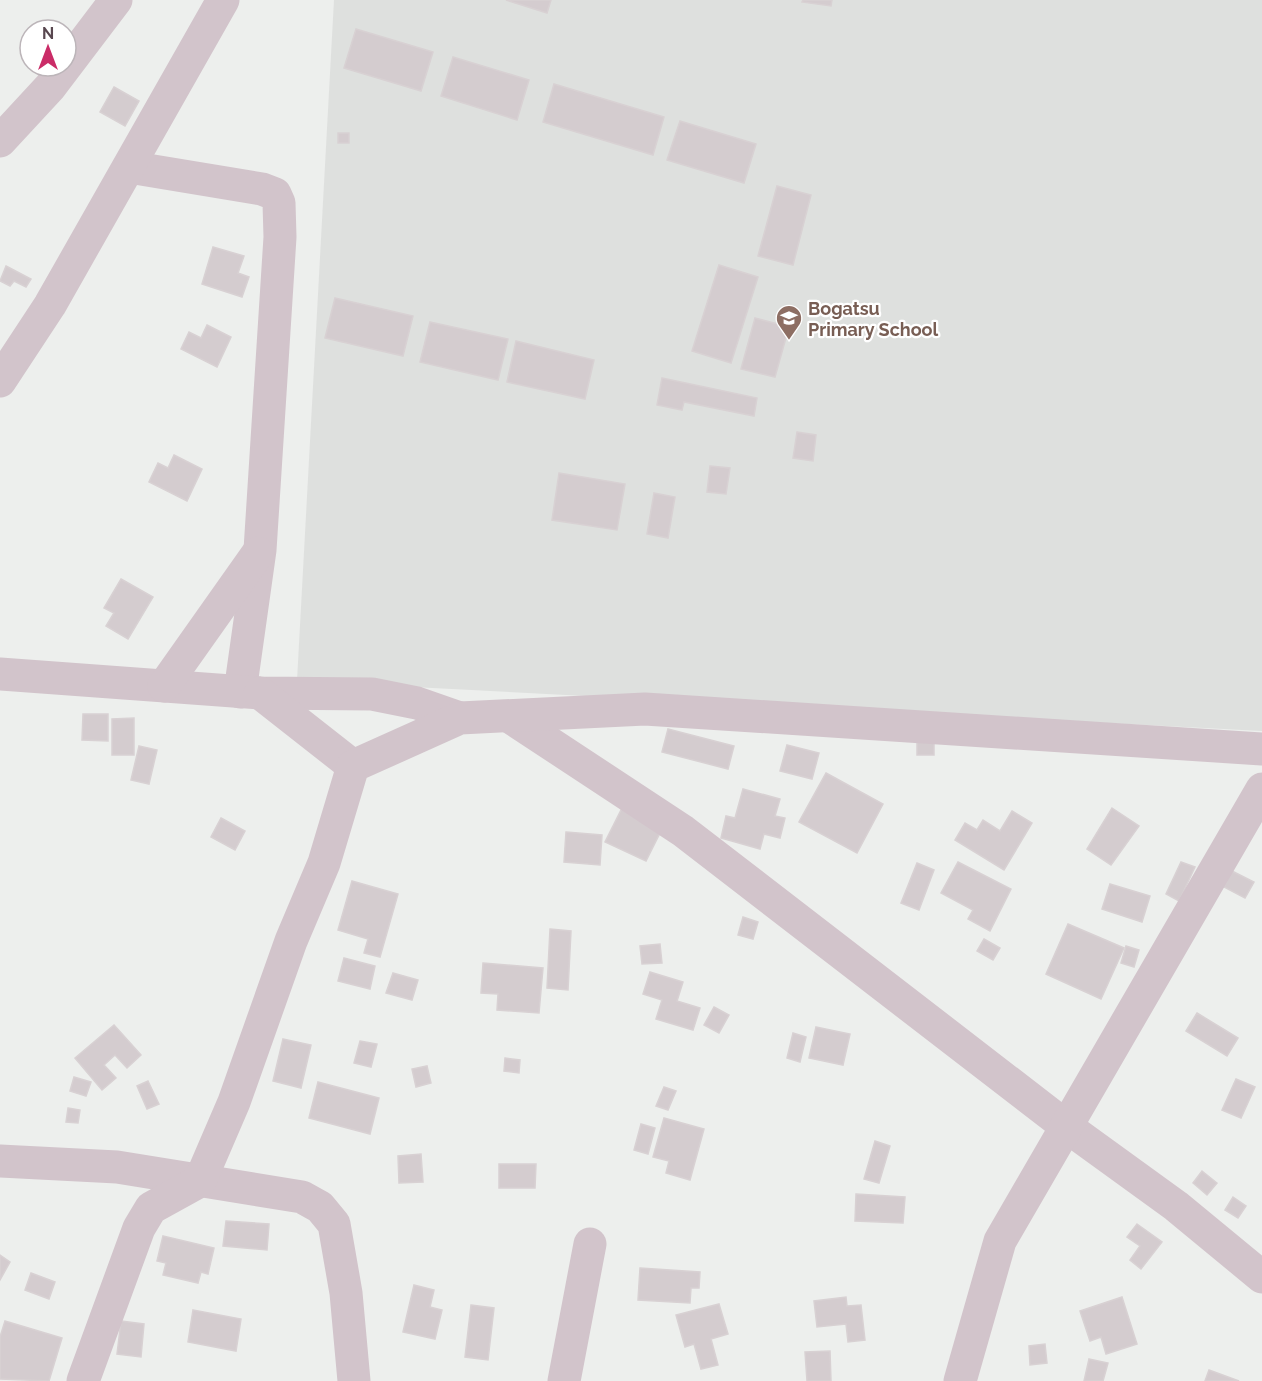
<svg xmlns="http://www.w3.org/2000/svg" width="1262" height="1381" font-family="Raleway,sans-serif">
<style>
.education{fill:#dee0de}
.building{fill:#d4cccf;stroke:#d8d1d3;stroke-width:1.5}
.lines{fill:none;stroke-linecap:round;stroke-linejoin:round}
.minor{stroke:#d2c4cb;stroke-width:33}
.labels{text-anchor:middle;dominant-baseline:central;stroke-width:4.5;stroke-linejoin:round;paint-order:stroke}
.education-label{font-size:18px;font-weight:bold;fill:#785e54;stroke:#fff;text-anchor:start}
</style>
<rect width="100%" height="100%" fill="#edefed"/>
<polygon class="education" points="334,0 1262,0 1262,731 297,681"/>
<g class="building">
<polygon points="506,0 551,0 547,13"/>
<polygon points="803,0 832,0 831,6 802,2"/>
<polygon points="356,29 433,52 421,91 344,68"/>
<polygon points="453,57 529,80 517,120 441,96"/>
<polygon points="554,84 664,117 653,155 543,122"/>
<polygon points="114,87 139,101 125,126 100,112"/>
<polygon points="680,121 756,144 744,183 667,160"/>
<rect x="338" y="133" width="11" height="10"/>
<polygon points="777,186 811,195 793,265 758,256"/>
<polygon points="213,247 244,256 238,273 249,277 242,297 202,284"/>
<polygon points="719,265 758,277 731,363 692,351"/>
<polygon points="6,266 31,279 26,287 14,281 10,286 0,281"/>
<polygon points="335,298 413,316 403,356 325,338"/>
<polygon points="755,318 789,327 775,377 741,369"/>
<polygon points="430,322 508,339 498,380 420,362"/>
<polygon points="207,325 231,337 217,367 181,349 189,332 201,338"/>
<polygon points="516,341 594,360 585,399 507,382"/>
<polygon points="662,378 757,398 754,416 684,402 682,410 657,405"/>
<polygon points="797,432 816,435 813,461 793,458"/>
<polygon points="174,455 202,469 187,501 149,482 158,463 168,468"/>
<polygon points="710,466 730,468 726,494 707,492"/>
<polygon points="559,473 625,484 617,530 552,520"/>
<polygon points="654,493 675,497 668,538 647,534"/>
<polygon points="121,579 153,597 128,639 106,626 114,613 104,608"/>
<polygon points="83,714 108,714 108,741 82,740"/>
<polygon points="134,718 134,755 112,755 112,719"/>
<polygon points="668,729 734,746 728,769 662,752"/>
<rect x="917" y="741" width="17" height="14"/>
<polygon points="787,745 819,753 812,779 780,771"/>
<polygon points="139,746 157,750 149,784 131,780"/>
<polygon points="826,773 883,804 857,853 799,822"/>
<polygon points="743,789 780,799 775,816 785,818 780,838 764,834 760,849 721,838 726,816 735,818"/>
<polygon points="623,806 664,825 646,861 605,842"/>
<polygon points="1112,808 1139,826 1111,865 1087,849"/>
<polygon points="1012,811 1032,823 1004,870 955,840 965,823 977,830 983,820 1000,831"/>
<polygon points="221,818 245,831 235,850 211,837"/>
<polygon points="566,832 602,835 600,865 564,862"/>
<polygon points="958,862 1011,889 990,931 968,919 973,910 941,893"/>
<polygon points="1181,862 1195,867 1179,901 1166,894"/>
<polygon points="917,863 934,870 919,910 901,903"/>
<polygon points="1232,871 1254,882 1245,898 1224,887"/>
<polygon points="352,881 398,894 380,957 364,953 368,939 338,930"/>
<polygon points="1110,884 1150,896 1142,922 1102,909"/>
<polygon points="743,917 758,922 753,939 738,935"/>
<polygon points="1068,924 1124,948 1101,999 1046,974"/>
<polygon points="550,929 571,931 568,990 547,988"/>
<polygon points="984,939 1000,948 993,960 977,951"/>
<polygon points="660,944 662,963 642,964 640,946"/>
<polygon points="1126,946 1139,950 1134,967 1121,963"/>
<polygon points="344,958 375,966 370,989 338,981"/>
<polygon points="483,963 543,968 539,1013 497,1010 498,994 481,993"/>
<polygon points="650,972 683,982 677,1001 700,1008 693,1030 656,1019 662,1000 643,994"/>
<polygon points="393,973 418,980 412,1000 386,993"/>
<polygon points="714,1007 729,1015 719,1033 704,1025"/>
<polygon points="1197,1013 1238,1038 1227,1056 1186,1031"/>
<polygon points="114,1025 141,1055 127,1068 115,1055 104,1065 116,1078 102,1090 75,1058"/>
<polygon points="816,1027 850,1034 843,1065 809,1058"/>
<polygon points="793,1033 806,1037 800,1062 787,1058"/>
<polygon points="283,1039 311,1045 301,1088 273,1081"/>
<polygon points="360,1041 377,1044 371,1067 354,1063"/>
<polygon points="505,1058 520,1060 519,1073 504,1071"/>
<polygon points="427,1066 431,1083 416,1087 412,1069"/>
<polygon points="74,1077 91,1082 86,1096 70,1091"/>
<polygon points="1236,1079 1255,1087 1241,1118 1222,1110"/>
<polygon points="148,1081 159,1104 147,1109 137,1086"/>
<polygon points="318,1082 379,1098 370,1134 309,1118"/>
<polygon points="664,1087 676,1091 668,1110 656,1106"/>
<polygon points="68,1108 80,1110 78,1123 66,1122"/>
<polygon points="664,1118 704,1129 690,1180 666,1173 669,1161 653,1157"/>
<polygon points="641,1124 655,1128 648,1154 634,1150"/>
<polygon points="875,1141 890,1146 879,1183 864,1179"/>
<polygon points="421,1154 423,1182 399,1183 398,1156"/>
<polygon points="499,1164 536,1164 535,1188 499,1188"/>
<polygon points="1202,1171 1217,1183 1207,1195 1193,1183"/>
<polygon points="856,1194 905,1197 903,1223 855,1221"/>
<polygon points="1233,1197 1246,1206 1238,1218 1225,1210"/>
<polygon points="226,1221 269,1224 267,1250 223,1246"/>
<polygon points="1137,1224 1162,1242 1141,1269 1130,1260 1140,1246 1127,1237"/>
<polygon points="163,1236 214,1248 208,1274 201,1272 198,1283 163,1275 166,1263 157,1261"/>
<polygon points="0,1255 10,1262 0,1280"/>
<polygon points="640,1268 700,1272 699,1288 691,1288 690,1303 638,1300"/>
<polygon points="31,1273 55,1282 49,1299 25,1290"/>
<polygon points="414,1285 434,1290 430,1307 442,1310 435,1339 403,1332"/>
<polygon points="846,1297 847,1306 861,1305 865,1340 848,1342 846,1324 817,1327 814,1301"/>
<polygon points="1122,1297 1137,1344 1106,1354 1101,1337 1090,1341 1080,1311"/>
<polygon points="719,1304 728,1334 711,1339 718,1365 701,1369 694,1344 685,1347 676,1315"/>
<polygon points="471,1305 494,1308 488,1360 465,1357"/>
<polygon points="193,1310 241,1319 236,1351 188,1342"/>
<polygon points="5,1321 62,1338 49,1381 0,1379 0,1337"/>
<polygon points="121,1321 144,1324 141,1357 117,1354"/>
<polygon points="1045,1344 1047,1363 1030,1365 1029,1346"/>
<polygon points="830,1351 831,1381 807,1381 805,1352"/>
<polygon points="1089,1359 1108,1363 1103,1381 1084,1381"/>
<polygon points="1209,1370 1239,1381 1205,1381"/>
</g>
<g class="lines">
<g class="minor">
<polyline points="0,141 50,87 116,0"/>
<polyline points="129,167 262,189 275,194 279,203 280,237 260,550 240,692"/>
<polyline points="0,381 50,305 223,0"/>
<polyline points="0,674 260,693 372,694 417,703 460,718"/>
<polyline points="164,686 258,553"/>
<polyline points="260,693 353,766"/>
<polyline points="510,717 683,831 1067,1127 1176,1206 1262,1277"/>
<polyline points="0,1161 117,1167 302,1197 320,1207 334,1224 346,1293 354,1381"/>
<polyline points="83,1381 139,1228 151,1208 200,1181 234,1102 291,941 324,863 353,766 460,718 645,709 1262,749"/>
<polyline points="564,1381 590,1244"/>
<polyline points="960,1381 1000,1241 1262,789"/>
</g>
</g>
<defs>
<g id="school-pin" transform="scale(1.35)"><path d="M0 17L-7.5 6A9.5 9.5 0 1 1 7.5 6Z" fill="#8d6e63" stroke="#fff"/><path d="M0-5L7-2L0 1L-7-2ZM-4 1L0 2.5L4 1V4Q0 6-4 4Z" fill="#fff"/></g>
</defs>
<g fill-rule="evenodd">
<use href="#school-pin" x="789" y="318"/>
</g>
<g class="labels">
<g class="education-label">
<text x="808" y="308">Bogatsu<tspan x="808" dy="21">Primary School</tspan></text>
</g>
</g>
<g transform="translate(48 48)"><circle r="28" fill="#ffffff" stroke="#bcb5b9" stroke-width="1.5"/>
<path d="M0-4.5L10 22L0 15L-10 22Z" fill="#ca2c67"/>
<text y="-9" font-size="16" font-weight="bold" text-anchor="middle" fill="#58474f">N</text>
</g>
</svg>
